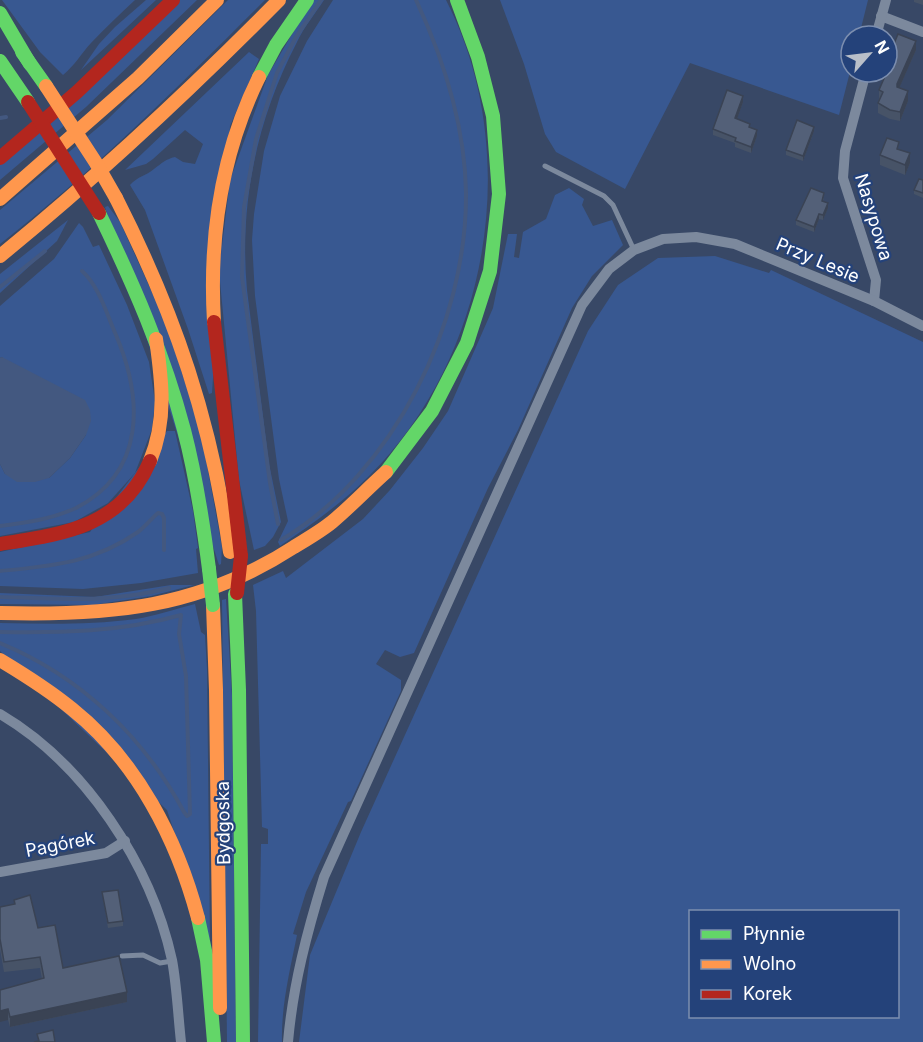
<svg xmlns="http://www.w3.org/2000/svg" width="923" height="1042" font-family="Inter,sans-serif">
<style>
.green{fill:#385891;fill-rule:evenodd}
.water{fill:#435880}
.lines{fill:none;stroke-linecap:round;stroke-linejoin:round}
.stream{stroke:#435880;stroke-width:4}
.lane{stroke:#7c899d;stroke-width:5}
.street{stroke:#7c899d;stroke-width:10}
.fast{stroke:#63d668;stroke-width:14}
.slow{stroke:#ff974d;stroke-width:14}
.jam{stroke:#b3261e;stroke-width:14}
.fast-bridge{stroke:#63d668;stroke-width:14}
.slow-bridge{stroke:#ff974d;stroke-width:14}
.jam-bridge{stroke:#b3261e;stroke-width:14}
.wall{fill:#475367}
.shaded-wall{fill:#3a4354}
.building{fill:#536078;stroke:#3a4354;stroke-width:1.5}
.labels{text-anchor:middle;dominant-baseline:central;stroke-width:4.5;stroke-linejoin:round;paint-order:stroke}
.street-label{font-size:18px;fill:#fff;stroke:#24427a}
</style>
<rect width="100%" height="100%" fill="#384866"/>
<g class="green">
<path d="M2,0H135C120,14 105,28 91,43C81,54 75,65 63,75L40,52Z"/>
<polygon points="146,0 156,0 81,70 99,44 115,27"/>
<polygon points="180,0 197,0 86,107 0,180 0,165"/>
<path d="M228,0H265C180,85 95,170 0,244V210L107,120Z"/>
<path d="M312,0H324C315,14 304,27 297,42C257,119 239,203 247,290L269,464L281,522L273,537L265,546L254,550L239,480L219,271L230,180L268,75Z"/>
<path d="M333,0H446C524,152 490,356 369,476C342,503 311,525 280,546L278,542L288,521L279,479L255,296L252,240L254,214L264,151L280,96L307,41Z"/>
<polygon points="500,0 868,0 859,36 851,36 851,68 839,115 690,63 625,189 556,152 545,134 524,64"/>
<path d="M249,52L259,59L230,126L212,393L209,394L188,329L145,210L130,185C138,176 146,176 154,169C162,163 166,159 175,157L183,162L195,164L203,144L185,130L153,159L146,164L125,170Z"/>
<path d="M569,188L584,199L582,205L593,226L612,220L623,245L592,276L572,308L518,430L488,488L414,653L400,657L385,650L376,664L401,680V691L351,801L348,802L306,892L293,934L297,935C290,970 281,1006 282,1042H258L261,844H268V829L262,827L256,611L253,585L283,571L286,578L363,519L390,490L423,448L448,411L493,308L508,234H517L514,257L519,258L523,232L546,219L555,195Z"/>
<polygon points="108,206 120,222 166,323 201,432 222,547 221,564 219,565 105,207"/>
<polygon points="68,220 57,241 0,293 0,274"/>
<polygon points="79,223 83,227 93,247 99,245 127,305 149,362 155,402 152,429 135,473 108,503 74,522 0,536 0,464 5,474 49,478 70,458 86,435 2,357 0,358 0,306 54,259"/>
<path d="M715,256L769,273L771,270L923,342V1042H299L310,955L361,832L588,331L618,285L658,258ZM690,912H898V1016H690Z"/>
<polygon points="167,431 175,431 193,511 198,548 196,549 198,573 141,583 83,589 0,586 0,552 90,532"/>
<polygon points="171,585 194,585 151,596 93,605 0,604 0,593 95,597"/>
<polygon points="226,599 232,696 236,1042 227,1042 222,600"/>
<path d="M195,604L201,632L205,635L207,669L210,941L167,810L0,651V623C46,624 90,625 136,619C155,616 175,609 195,604Z"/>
</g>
<polygon class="water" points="2,357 85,400 90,410 91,421 86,435 70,458 49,478 35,482 17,482 5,474 0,464 0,358"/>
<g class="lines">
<g class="stream">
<polyline points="0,118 6,117"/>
<polyline points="0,287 45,251"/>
<polyline points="278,524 270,483 242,277 244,207 256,139 277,73 296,37 321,0"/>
<path d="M0,526C25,523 52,519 76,508C146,472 143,399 116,335C107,315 99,286 82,271"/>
<path d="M281,540C394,473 467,323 466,193C465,126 444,60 416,0"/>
<path d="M0,571C51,566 94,563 138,532C145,527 151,519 158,513L162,514L164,518V550"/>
<path d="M0,597C57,599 114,603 169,588"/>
<path d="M0,632C61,633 121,632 181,615L179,634L186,676L190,814L187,816L184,812C143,736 80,676 0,643"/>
</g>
<g class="lane">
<polyline points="545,166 604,196 613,205 634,250"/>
<polyline points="122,956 143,955 160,963 172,961"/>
</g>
<g class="street">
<polyline points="881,16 923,32"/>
<polyline points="876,36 886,0"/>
<polyline points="866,72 845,151 843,178 876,280 874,301"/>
<path d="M0,714C85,764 151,864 172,960C177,987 178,1015 181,1042"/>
<polyline points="0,872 106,853 125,841"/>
<path d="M288,1042C293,985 307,932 324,877L582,305L609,269L634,250L663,239L696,237L735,244L874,301L923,326"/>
</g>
<g class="fast">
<polyline points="0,13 30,64"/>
<polyline points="22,52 46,86"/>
<polyline points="0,61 28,102"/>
<polyline points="259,77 276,45 307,0"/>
<path d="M99,213C133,283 164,354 184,430C196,476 203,522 209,569"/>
<polyline points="386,472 432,411 467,343 490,271 499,194 493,116 478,57 457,0"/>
<polyline points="235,594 239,690 243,1042"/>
<polyline points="198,918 207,960 214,1042"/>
</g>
<g class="slow">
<path d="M116,198C176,316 211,421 230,552"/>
<polyline points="0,199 138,78 217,0"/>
<path d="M0,256C98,176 190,90 279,0"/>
<path d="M214,322C209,238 221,154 259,77"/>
<path d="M150,461C167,420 162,381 156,339"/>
<polyline points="213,605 216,690 220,1008"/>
<path d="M0,613C110,616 200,608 294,547C307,539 321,531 332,522C351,506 368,488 386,472"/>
<path d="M0,660C25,675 49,690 72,709C137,761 177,839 198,918"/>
</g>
<g class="jam">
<polyline points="0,158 77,92 173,0"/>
<polyline points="214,322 241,556"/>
<path d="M0,544C63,534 122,527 150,461"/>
</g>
<polyline class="fast-bridge" points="209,569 213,605"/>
<polyline class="slow-bridge" points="46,86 96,163 116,198"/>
<g class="jam-bridge">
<polyline points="28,102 99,213"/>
<polyline points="237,593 241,556"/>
</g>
</g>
<g class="wall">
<polygon points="914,0 923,0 923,5 914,2"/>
<polygon points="916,50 899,88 908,101 900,121 890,119 878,113 878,103 879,99 879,90 892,61 891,51"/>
<polygon points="743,102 737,119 750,128 757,136 751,153 735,147 735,143 713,135 713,129"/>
<polygon points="814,131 803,161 786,155 786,150"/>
<polygon points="880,155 910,163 905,175 880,165"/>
<polygon points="923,180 923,198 914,194 914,190"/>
<polygon points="824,198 823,201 828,208 823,220 819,219 814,232 796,225 796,220"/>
<polygon points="102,892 123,921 123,926 108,928"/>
<polygon points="14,900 38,928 63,968 127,1002 10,1027 0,990 42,979 40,968 4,972 0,949 0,907 14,904"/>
</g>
<g class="shaded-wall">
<polygon points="916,41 916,50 897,93 897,84"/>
<polygon points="908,91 908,101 900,121 900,112"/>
<polygon points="743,96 743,102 735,125 735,118"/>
<polygon points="814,127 814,131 803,161 803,156"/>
<polygon points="757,130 757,136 751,153 751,147"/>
<polygon points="910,153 910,163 905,175 905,165"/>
<polygon points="828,203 828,208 823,220 823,215"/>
<polygon points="819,214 819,219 814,232 814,227"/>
<polygon points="127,992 127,1002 10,1027 10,1017"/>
<polygon points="8,1009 8,1020 0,1022 0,1011"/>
</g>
<g class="building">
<polygon points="898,34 916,41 897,84 897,87 908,91 900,112 890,110 878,103 883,92 879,90 895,53 891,51"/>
<polygon points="727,90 743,96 735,118 750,124 749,127 757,130 751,147 735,141 736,138 713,129"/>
<polygon points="797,120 814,127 803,156 786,150"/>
<polygon points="887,138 899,142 897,149 910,153 905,165 880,155"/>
<polygon points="919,179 923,180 923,193 914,190"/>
<polygon points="811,188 824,193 822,201 828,203 823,215 819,214 814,227 796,220"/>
<polygon points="118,890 123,921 108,923 102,892"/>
<polygon points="30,895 38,928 55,925 63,968 119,956 127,992 10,1017 8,1009 0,1011 0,990 44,978 40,957 4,962 0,939 0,907 15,904 14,900"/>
<polygon points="53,1030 55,1042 34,1042 39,1041 37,1034"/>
</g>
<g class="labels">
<g class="street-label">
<text transform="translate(874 217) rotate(73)">Nasypowa</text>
<text transform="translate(818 260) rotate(23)">Przy Lesie</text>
<text transform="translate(223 823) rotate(-91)">Bydgoska</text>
<text transform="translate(60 844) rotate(-11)">Pagórek</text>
</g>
</g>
<rect x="689" y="910" width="210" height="108" fill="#24427a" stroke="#7c8eaf" stroke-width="1.5"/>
<rect x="701" y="930" width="30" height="9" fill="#63d668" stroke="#7c8eaf" stroke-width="1.5"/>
<text x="743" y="940" font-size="18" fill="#ffffff">Płynnie</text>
<rect x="701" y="960" width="30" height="9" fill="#ff974d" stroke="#7c8eaf" stroke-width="1.5"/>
<text x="743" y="970" font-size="18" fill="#ffffff">Wolno</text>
<rect x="701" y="990" width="30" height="9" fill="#b3261e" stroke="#7c8eaf" stroke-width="1.5"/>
<text x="743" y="1000" font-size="18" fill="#ffffff">Korek</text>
<g transform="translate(869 54) rotate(62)"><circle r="28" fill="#24427a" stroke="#7c8eaf" stroke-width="1.5"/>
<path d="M0-4.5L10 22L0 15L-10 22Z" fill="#b9bfc9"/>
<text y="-9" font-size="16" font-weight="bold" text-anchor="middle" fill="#ffffff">N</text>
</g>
</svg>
